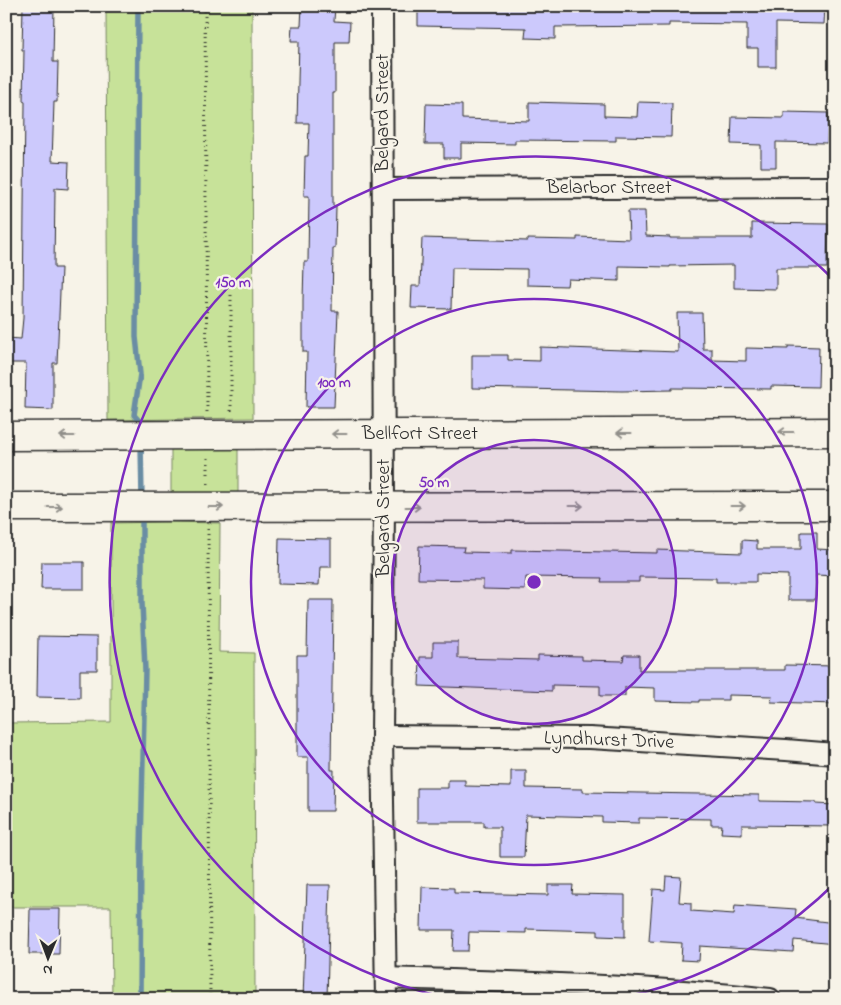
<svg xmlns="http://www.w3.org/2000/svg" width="841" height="1005" font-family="'Indie Flower',sans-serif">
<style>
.green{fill:#c7e299;stroke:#798662}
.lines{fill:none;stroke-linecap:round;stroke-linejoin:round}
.stream{stroke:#6a8da4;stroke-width:5.5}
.building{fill:#ccc9fc;stroke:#2b2b2b}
.street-casing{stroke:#2b2b2b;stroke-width:24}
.secondary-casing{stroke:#2b2b2b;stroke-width:31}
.path{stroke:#2b2b2b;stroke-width:3;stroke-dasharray:1 4;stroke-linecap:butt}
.street{stroke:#f7f3e8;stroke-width:20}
.secondary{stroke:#f7f3e8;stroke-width:28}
.oneway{stroke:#918f8a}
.ring{fill:none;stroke:#7b2cbf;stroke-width:2.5}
.labels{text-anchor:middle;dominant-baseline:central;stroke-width:4.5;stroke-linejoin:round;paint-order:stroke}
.street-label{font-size:20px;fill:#2b2b2b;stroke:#f7f3e8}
.centre{fill:#7b2cbf;stroke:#f7f3e8;stroke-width:2.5}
.ring-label{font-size:15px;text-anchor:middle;font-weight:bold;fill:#7b2cbf;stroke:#f7f3e8;stroke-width:4.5;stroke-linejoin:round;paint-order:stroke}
</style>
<rect width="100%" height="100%" fill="#f7f3e8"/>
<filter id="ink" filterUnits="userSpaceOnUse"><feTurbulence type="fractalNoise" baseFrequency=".02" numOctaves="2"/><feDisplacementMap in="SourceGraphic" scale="10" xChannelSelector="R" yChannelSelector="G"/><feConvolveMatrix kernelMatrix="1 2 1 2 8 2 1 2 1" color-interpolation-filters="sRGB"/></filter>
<g filter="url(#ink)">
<g class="green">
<polygon points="106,6 252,6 253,418 108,420"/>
<polygon points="238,445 238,498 171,498 171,446"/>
<polygon points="166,522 220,523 219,652 254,653 255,999 112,999 111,907 6,907 6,723 111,722 111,523"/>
</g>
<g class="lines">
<g class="stream">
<polyline points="138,6 136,337 140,374 134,415 141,423 141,427"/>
<polyline points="141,444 142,499"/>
<polyline points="140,999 141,848 145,670 142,603 142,514"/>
</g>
</g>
<g class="building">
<polygon points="23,6 54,6 53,62 58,62 57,102 54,102 52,161 69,162 68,189 55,188 54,268 61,268 57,363 53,363 53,410 25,409 26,363 7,363 7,338 21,339 23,318 25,102 23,101 24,50 22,50"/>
<polygon points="302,6 335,6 334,21 350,22 349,42 335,42 335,93 333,93 333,206 336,206 335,248 333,248 332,311 338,311 334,407 306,407 307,352 303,352 303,300 304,262 308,262 309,196 304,196 305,156 308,156 309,123 297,123 299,41 291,41 292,26 301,26"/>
<polygon points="418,6 825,6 824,24 776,23 776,67 758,67 758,48 747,48 747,24 669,23 669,26 555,27 555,39 525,38 526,28 418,26"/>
<polygon points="529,102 604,104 604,116 637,117 638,102 672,103 671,137 616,136 616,141 515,140 515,144 461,143 461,158 444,158 444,144 425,144 426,104 462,105 462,119 529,121"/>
<polygon points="784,112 828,113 827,143 776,142 776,167 761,167 761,145 731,144 732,117 784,118"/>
<polygon points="628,211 645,211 646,236 670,237 670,238 752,238 752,223 828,224 827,268 776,268 776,289 734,288 734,265 670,266 670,267 619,266 619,281 568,279 567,286 527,285 527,269 452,268 451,309 411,308 412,286 420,286 422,238 528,241 528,239 577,240 577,237 629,239"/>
<polygon points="677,313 702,313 703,349 712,349 712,360 746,361 746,348 788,349 788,346 819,347 818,387 771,386 771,389 672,388 672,390 622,391 472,388 472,355 508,355 508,360 540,361 540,347 678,352"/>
<polygon points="801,532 817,532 817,549 835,550 835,576 816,575 815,600 788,600 788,575 756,574 756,582 716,582 716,578 639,577 639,582 601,582 602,578 526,577 525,590 483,589 483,580 418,579 419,546 464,547 463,552 512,553 512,550 657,553 657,550 742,553 742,540 757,541 757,549 801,549"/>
<polygon points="279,538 331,539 331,567 320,567 319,585 278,584"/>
<polygon points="42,562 84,562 84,589 41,589"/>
<polygon points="308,600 333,600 331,770 334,770 333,811 308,811 308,757 297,757 297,655 307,655"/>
<polygon points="38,636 97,637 97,670 80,670 80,698 37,697"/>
<polygon points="433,642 458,642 458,658 538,660 538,655 582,656 582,660 623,661 624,655 639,655 639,670 785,670 785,665 835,666 835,704 771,702 772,696 728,695 728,700 699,700 699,702 655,701 655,688 625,687 625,696 600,696 600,686 552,685 552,691 419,686 420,657 433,657"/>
<polygon points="511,771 526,771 526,788 583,789 583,792 759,795 759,801 816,802 816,804 835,805 835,826 742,825 742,834 721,833 722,825 711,825 711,819 639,818 639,823 602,822 602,817 526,815 524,857 500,857 500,827 484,827 484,822 417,822 417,788 448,788 448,780 465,780 465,786 511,787"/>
<polygon points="666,876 681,877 679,902 691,903 691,911 734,914 735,905 796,909 795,918 835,923 835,944 794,940 793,952 700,946 699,961 681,960 682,943 649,941 653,889 665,890"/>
<polygon points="307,885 330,885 327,999 303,999"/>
<polygon points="548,885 573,885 572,894 625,895 625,937 598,936 598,931 526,929 526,933 469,932 468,951 453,951 454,930 421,930 422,887 454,888 454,893 548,895"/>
<polygon points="30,909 60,909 59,954 29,954"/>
</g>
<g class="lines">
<g class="street-casing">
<g id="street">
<polyline points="382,6 384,507 382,736 386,999"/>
<polyline points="383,189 835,187"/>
<polyline points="382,736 590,738 786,750 835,754"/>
<path d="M386,978C514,982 642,985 770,999"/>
</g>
</g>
<g class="secondary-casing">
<g id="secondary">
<polyline points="6,436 835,432"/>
<polyline points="6,507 835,506"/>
</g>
</g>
<g class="path">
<polyline points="205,6 207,413"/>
<polyline points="231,280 231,414"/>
<polyline points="208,458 208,484"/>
<polyline points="208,529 210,999"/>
</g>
<use href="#street" class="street"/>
<use href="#secondary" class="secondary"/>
</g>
<defs><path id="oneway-shaft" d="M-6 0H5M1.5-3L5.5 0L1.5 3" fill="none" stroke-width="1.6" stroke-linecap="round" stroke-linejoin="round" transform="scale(1.25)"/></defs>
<g class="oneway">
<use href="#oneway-shaft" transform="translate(786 432) rotate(180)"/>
<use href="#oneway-shaft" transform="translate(624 433) rotate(180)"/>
<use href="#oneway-shaft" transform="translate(339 434) rotate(180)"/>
<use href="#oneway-shaft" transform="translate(67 436) rotate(180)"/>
<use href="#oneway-shaft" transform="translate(576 506)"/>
<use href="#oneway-shaft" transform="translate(738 506)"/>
<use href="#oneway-shaft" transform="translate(55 507)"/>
<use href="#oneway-shaft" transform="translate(216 507)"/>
<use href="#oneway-shaft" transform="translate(413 507)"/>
</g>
</g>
<circle cx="534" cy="582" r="142" fill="#7b2cbf" fill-opacity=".12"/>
<g class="ring">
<circle cx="534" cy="582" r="142"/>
<circle cx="534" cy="582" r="283"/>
<path d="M835 883A425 425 0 0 1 619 998M449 998A425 425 0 1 1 835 281"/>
</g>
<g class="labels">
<g class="street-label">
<text transform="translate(383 113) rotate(-90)">Belgard Street</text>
<text x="609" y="188">Belarbor Street</text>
<text x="420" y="434">Bellfort Street</text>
<text transform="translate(384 518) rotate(-90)">Belgard Street</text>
<text transform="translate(609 741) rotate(2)">Lyndhurst Drive</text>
</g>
</g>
<circle cx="534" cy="582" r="8" class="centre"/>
<g class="ring-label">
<text x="233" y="287">150 m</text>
<text x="334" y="387">100 m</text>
<text x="434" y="487">50 m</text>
</g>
<rect width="841" height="1005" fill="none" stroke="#f7f3e8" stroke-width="25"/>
<rect x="12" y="12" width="816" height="980" fill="none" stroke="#2b2b2b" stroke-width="2" filter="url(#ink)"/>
<g transform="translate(48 958) rotate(181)" stroke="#f7f3e8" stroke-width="4" paint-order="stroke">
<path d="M0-4L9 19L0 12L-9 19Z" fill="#2b2b2b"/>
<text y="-8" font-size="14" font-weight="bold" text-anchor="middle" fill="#2b2b2b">N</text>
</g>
</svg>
